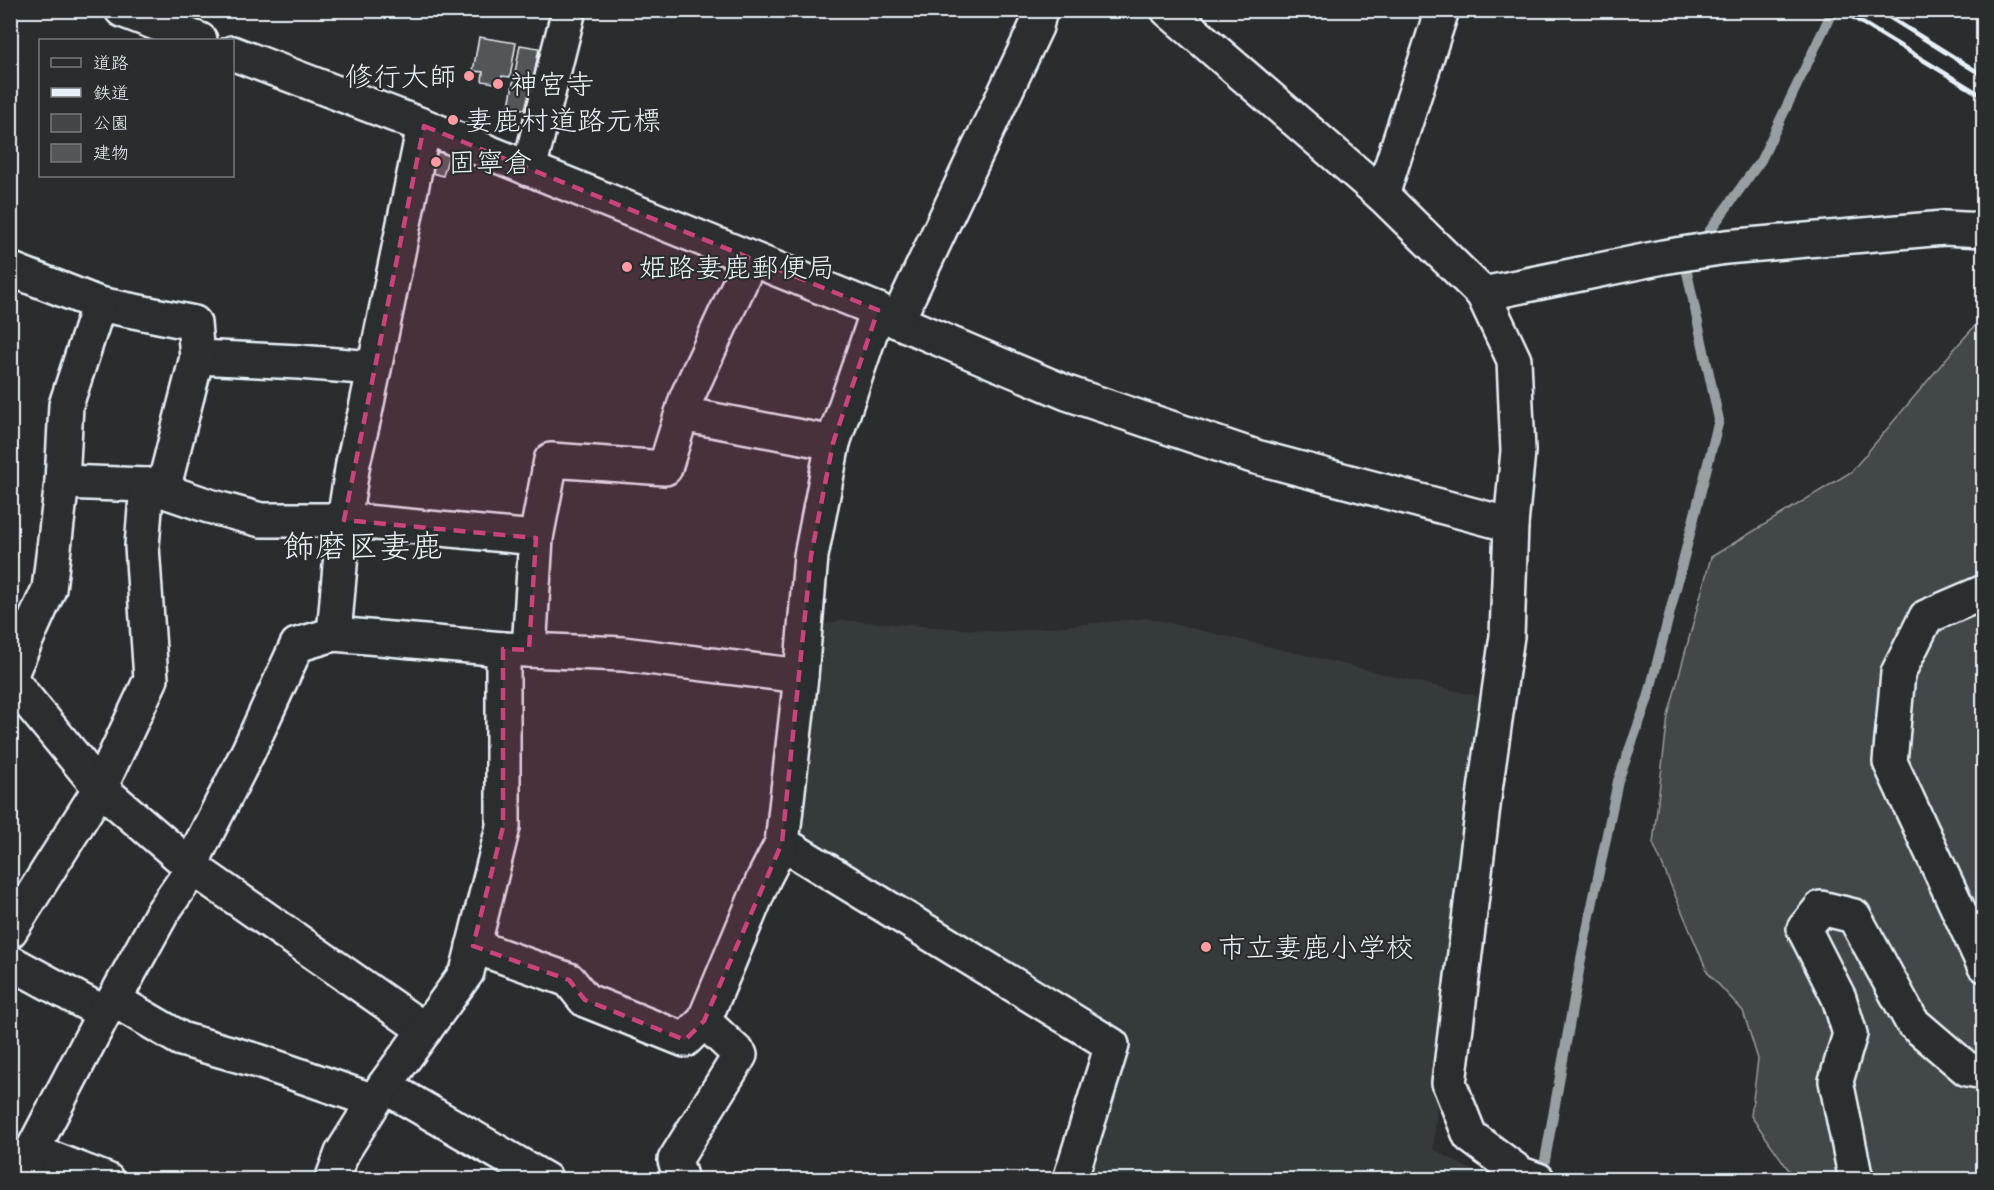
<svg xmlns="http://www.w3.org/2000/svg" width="1994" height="1190" font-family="Caveat,'Klee One',sans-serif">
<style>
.built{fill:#363a3b}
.green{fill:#424648;stroke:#959ca0;stroke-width:1.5}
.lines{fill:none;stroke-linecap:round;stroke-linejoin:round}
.stream{stroke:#989fa3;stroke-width:10}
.building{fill:#535759;stroke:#e8f1f8;stroke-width:1.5}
.minor-casing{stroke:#e8f1f8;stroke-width:38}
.minor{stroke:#2a2d2e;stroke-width:33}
.rail{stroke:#e8f1f8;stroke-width:4.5}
.marked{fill:#ca437a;fill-opacity:0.2;stroke:#ca437a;stroke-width:4.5;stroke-dasharray:12 8;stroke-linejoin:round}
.poi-dot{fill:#ff9aa2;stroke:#2a2d2e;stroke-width:2}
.labels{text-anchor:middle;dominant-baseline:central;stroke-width:4.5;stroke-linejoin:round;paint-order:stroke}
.poi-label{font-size:28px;fill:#e8f1f8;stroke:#2a2d2e;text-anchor:start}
.quarter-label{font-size:32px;fill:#e8f1f8;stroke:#2a2d2e}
</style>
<rect width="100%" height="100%" fill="#2a2d2e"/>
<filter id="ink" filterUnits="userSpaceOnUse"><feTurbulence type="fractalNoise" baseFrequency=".0167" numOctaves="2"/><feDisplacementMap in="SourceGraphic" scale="12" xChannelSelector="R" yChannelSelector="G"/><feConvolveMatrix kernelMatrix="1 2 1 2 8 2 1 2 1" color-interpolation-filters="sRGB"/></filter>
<g filter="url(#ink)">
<polygon class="built" points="1148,618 1485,698 1467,782 1433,1149 1488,1179 1083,1179 1122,1046 794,834 814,628 840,620 1002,632"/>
<polygon class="green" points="1983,317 1983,1179 1795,1179 1751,1116 1758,1059 1743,1011 1708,973 1653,843 1668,716 1711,557 1851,472 1956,347"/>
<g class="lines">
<g class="stream">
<polyline points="1700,244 1761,160 1833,10"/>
<polyline points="1542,1177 1582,954 1618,781 1648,698 1719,420 1685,263 1689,259"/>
</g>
</g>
<g class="building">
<polygon points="479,37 516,43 510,77 502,76 500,84 482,81 483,72 473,71"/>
<polygon points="520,45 539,48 528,110 509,106"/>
<polygon points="429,150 449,155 443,176 422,170"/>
</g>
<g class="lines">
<g class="minor-casing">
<g id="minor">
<polyline points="122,10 200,40"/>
<polyline points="1168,10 1382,195 1483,294 1514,360 1518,451 1511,525 1507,636 1485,790 1449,1083 1470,1136 1521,1174 1538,1180"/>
<polyline points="232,53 424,126 878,310 897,321 1067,393 1256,457 1511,525"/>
<polyline points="529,169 569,10"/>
<polyline points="1382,195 1442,10"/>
<polyline points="10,269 99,304 194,323 197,357 299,362 374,368"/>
<polyline points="1483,294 1663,257 1726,247 1944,228 1984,230"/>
<polyline points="878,310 833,443 811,556 801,676 782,843 1112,1045 1070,1180"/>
<polyline points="897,321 1036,27 1040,10"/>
<polyline points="682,414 833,443"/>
<polyline points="62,482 147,485 209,506 261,520 344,520 536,538"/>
<polyline points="163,490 197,357"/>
<polyline points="1984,592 1926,617 1898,673 1890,762 1984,965"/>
<polyline points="334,634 344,520 353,463 365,413 424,126"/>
<polyline points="529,650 536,538 551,460 665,468 687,397 751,259"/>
<polyline points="10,676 49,589 62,482 66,405 99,304"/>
<polyline points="10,679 100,788 193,868 425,1030"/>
<polyline points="10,931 100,788 151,679 142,546 147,485"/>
<polyline points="473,946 569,980 585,1000 685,1040 704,1021 764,878 782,843"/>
<polyline points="10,962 104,1013"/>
<polyline points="114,1000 181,1039 258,1061 374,1101"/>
<polyline points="384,1086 546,1180"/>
<polyline points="32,1151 107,1180"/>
<polyline points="17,1180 104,1013 114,1000 162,913 193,868 197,852 248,752 297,645 334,634 503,649 623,654 801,676"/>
<polyline points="332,1180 342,1153 384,1086 467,972 503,827 503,649"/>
<polyline points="681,1180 675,1160 740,1055 704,1021"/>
<polyline points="1858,1180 1855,1175 1836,1081 1850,1034 1839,998 1804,929 1821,908 1854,916 1912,1022 1967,1069 1984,1072"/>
</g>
</g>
<use href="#minor" class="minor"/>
<g class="rail">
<polyline points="1841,10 1984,97"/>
<polyline points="1878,10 1984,76"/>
</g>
</g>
</g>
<path class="marked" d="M424,126L878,310L833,443L811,556L782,843L704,1021L685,1040L585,1000L569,980L473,946L503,827V649L529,650L536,538L344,520Z"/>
<g class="poi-dot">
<circle cx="469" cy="76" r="6"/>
<circle cx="498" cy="84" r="6"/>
<circle cx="453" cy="120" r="6"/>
<circle cx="436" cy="162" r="6"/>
<circle cx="627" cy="267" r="6"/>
<circle cx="1206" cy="947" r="6"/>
</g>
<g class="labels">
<g class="poi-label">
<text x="457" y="76" text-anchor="end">修行大師</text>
<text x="510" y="84">神宮寺</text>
<text x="465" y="120">妻鹿村道路元標</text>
<text x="448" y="162">固寧倉</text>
<text x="639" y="267">姫路妻鹿郵便局</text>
<text x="1218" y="947">市立妻鹿小学校</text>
</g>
<g class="quarter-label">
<text x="363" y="546">飾磨区妻鹿</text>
</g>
</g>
<rect width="1994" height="1190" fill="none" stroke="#2a2d2e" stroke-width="36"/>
<rect x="18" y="18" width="1958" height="1154" fill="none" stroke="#e8f1f8" stroke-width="2" filter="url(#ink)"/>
<rect x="39" y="39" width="195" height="138" fill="#2a2d2e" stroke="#767b7f" stroke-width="1.5"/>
<rect x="51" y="58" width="30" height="9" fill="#2a2d2e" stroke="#767b7f" stroke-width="1.5"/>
<text x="93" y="69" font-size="18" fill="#e8f1f8">道路</text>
<rect x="51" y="88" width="30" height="9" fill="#e8f1f8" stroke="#767b7f" stroke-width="1.5"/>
<text x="93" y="99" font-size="18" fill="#e8f1f8">鉄道</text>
<rect x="51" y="114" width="30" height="18" fill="#424648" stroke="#767b7f" stroke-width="1.5"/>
<text x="93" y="129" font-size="18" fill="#e8f1f8">公園</text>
<rect x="51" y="144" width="30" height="18" fill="#535759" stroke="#767b7f" stroke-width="1.5"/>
<text x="93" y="159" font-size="18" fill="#e8f1f8">建物</text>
</svg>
